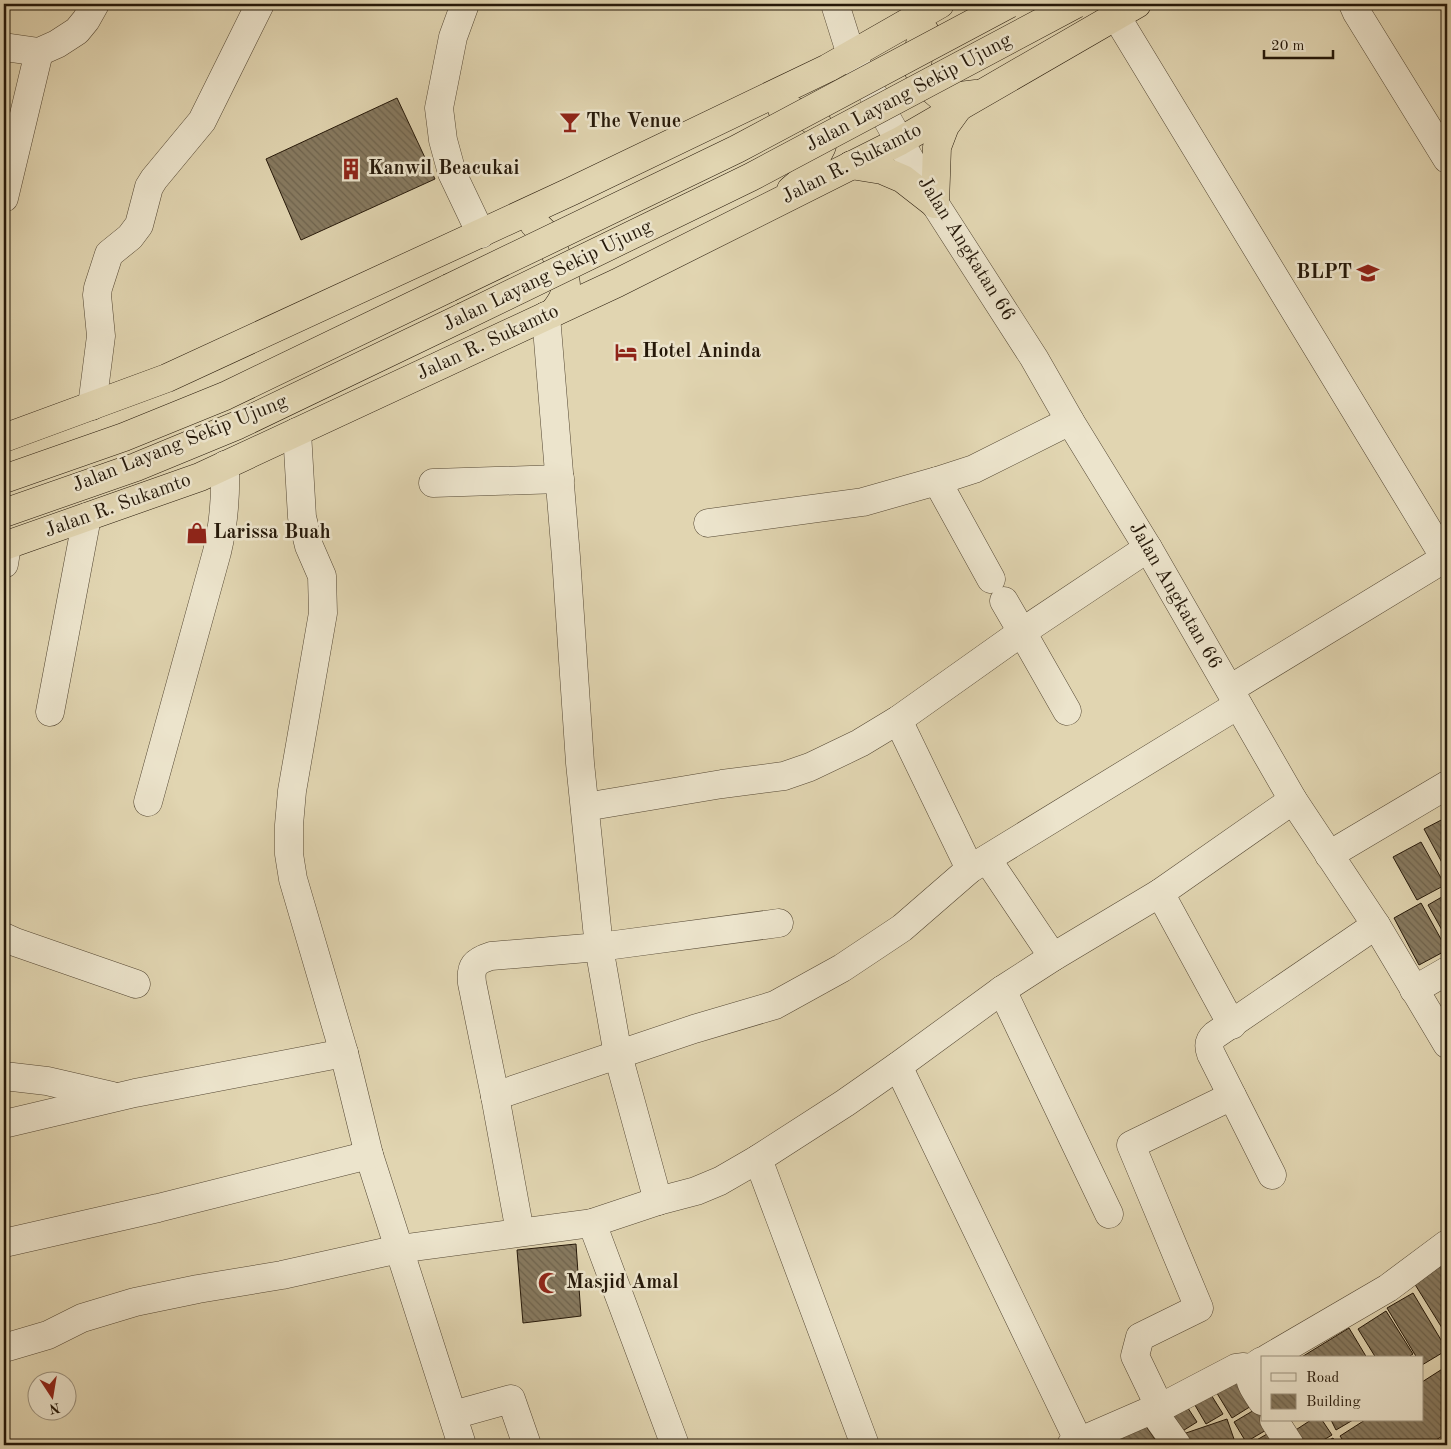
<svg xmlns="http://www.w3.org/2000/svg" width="1451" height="1449" font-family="'Old Standard TT',serif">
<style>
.building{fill:url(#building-back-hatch);stroke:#251809}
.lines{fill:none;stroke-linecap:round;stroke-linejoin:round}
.minor-casing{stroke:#544733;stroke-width:29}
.highway-casing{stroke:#251809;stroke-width:29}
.minor{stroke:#ece4cc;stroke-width:28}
.highway{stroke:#e1d5b1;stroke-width:28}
.highway-bridge-casing{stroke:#251809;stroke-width:29;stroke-linecap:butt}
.highway-bridge{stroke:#e1d5b1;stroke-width:28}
.labels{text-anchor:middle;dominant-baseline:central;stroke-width:5;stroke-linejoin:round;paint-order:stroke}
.street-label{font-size:20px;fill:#251809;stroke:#ece4cc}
.poi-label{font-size:20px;font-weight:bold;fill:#251809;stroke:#ece4cc;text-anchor:start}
</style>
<defs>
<pattern id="building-back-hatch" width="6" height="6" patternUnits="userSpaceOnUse" patternTransform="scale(1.25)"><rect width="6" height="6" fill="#877a60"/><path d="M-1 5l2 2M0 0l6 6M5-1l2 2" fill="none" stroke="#6e634d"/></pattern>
</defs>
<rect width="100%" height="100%" fill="#e1d5b1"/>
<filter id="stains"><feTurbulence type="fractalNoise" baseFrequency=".004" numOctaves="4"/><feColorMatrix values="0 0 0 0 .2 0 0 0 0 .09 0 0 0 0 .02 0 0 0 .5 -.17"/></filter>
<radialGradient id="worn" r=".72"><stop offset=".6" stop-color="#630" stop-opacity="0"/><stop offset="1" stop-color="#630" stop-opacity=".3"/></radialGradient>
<g class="building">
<polygon points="397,98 435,179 301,240 266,159"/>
<polygon points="1447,817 1447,872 1424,829"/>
<polygon points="1421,842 1445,885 1417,900 1393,857"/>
<polygon points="1447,894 1447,939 1428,905"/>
<polygon points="1421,903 1447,950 1419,965 1394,918"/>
<polygon points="576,1244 581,1316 523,1323 517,1250"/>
<polygon points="1447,1256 1447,1336 1411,1278"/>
<polygon points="1413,1293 1447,1350 1422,1365 1422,1358 1417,1358 1387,1308"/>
<polygon points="1386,1311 1413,1354 1407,1358 1376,1358 1358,1329"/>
<polygon points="1349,1328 1367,1358 1300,1358"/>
<polygon points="1447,1366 1447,1433 1428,1445 1346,1445 1340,1436 1365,1420 1422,1420 1422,1382"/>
<polygon points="1236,1371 1256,1403 1232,1418 1212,1385"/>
<polygon points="1205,1385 1223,1414 1206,1424 1189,1395"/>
<polygon points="1184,1402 1197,1422 1181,1432 1168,1412"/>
<polygon points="1261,1406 1273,1426 1246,1442 1234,1422"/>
<polygon points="1227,1419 1235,1442 1225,1445 1186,1445 1183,1434"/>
<polygon points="1311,1420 1322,1420 1332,1435 1315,1445 1294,1445 1288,1435"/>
<polygon points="1331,1420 1353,1420 1336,1430"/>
<polygon points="1143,1422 1159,1445 1113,1445 1111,1443"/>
<polygon points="1274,1430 1283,1445 1248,1445"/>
<polygon points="1333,1438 1337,1445 1320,1445"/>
</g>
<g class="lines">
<g class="minor-casing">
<g id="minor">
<polyline points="465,4 453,37 439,108 443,140 452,173 481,234"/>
<polyline points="835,4 851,55 935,204 1034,358 1070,421 1148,548 1293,800 1376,925 1447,1044"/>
<polyline points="1353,4 1357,13 1447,159"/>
<polyline points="1116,16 1445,558"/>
<polyline points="4,47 39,52 57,44 77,31 86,20 95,4"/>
<polyline points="4,198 39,52"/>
<polyline points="546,316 566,557 580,763 599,947 618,1055 658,1201"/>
<polyline points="92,406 101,336 97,295 98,288 109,254 130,237 139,225 149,187 154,179 202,121 260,4"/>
<polyline points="297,432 302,517 309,546 322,576 323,613 292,791 289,825 289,854 293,879 344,1053 369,1155 462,1445"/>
<polyline points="937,481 991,579"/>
<polyline points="433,483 560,479"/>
<polyline points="708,523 863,502 937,481 974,469 1070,421"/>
<polyline points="4,564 7,545"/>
<polyline points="1230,689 1447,557"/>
<polyline points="1067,711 1022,632 1148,548"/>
<polyline points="50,712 87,517"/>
<polyline points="898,720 970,869"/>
<path d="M148,802L217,552C224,523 226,495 225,465"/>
<polyline points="585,807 722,784 784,776 810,767 860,743 898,720 1022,632 1004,601"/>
<polyline points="1329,855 1447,785"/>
<polyline points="987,859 1053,957"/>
<polyline points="1160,893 1232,1025"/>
<polyline points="4,937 15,942 136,984"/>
<polyline points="1002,990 1109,1214"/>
<polyline points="1414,990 1447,971"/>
<polyline points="898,1066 1079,1442"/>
<polyline points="4,1076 47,1081 112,1096"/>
<polyline points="495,1096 694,1029 775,1005 842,968 902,928 970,869 1238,705"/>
<polyline points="4,1124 135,1093 344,1053"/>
<polyline points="758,1159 865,1445"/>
<path d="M1272,1175L1211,1054C1208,1046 1208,1041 1215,1035L1376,925"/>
<polyline points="592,1223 675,1445"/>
<path d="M520,1232L495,1096L472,983C470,966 475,961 491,956L599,947L779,923"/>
<polyline points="4,1243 158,1208 369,1155"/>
<polyline points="4,1348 48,1335 82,1318 135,1302 198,1289 282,1275 399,1249 592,1223 658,1201 696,1191 720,1181 758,1159 845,1103 898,1066 1002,990 1053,957 1160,893 1293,800"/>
<polyline points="1268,1358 1388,1288 1447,1244"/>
<path d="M1262,1361C1241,1373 1252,1385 1262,1401"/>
<polyline points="1160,1408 1135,1356 1140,1337 1199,1308 1131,1145 1232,1096"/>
<polyline points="1152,1412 1236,1368 1244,1367 1251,1369"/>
<polyline points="453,1415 511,1399 527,1445"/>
<polyline points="1274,1420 1290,1445"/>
<polyline points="1071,1445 1147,1412 1155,1414 1177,1445"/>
</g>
</g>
<g class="highway-casing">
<g id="highway">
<polyline points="925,32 920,44 917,66 921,76 933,90 940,96 960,96 976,94"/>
<path d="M782,109C794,109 807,116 817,123L822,146L806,177L791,190"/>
<polyline points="851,165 882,170 903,179 935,204"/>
<polyline points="935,204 937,147 945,126 958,108"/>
<path d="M534,224C538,226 542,230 545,234C551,241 566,276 566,285C566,296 560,304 553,313"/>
<polyline points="4,438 167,378 572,191 828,68 940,4"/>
<polyline points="4,479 124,437 225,396 449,288"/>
<polyline points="4,513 136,467 238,425 463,317"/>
<polyline points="4,546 200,477 617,283 900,141 1137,4"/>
</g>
</g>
<use href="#minor" class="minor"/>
<use href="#highway" class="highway"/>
<g class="highway-bridge-casing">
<g id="highway-bridge">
<polyline points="449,288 737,149 1009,4"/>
<polyline points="463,317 751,177 1076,4"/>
</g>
</g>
<use href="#highway-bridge" class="highway-bridge"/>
</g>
<defs>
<g id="bar-bare" transform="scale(1.725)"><path d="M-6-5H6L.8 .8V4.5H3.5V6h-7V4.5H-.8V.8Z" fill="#8f2418" stroke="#ece4cc" stroke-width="2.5" paint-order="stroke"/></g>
<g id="building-bare" transform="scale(1.725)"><path d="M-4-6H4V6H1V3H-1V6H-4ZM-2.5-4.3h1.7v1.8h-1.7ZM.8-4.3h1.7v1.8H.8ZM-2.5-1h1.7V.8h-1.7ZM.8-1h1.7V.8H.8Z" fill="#8f2418" stroke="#ece4cc" stroke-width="2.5" paint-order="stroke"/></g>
<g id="school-bare" transform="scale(1.725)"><path d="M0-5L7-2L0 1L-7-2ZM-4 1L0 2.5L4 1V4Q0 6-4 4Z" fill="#8f2418" stroke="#ece4cc" stroke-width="2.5" paint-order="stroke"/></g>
<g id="hotel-bare" transform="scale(1.725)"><path d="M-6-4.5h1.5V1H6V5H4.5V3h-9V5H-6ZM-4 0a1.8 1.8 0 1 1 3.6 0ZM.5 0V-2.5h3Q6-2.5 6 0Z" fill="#8f2418" stroke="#ece4cc" stroke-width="2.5" paint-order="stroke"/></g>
<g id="shop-bare" transform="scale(1.725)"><path d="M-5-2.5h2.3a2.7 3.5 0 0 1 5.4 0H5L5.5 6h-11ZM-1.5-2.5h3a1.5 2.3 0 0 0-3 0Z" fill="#8f2418" stroke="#ece4cc" stroke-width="2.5" paint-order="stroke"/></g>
<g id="mosque-bare" transform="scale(1.725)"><path d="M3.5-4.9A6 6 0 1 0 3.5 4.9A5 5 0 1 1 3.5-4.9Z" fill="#8f2418" stroke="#ece4cc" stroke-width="2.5" paint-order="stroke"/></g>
</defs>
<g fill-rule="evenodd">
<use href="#bar-bare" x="570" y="122"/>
<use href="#building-bare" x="351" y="169"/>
<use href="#school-bare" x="1368" y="273"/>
<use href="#hotel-bare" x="626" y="352"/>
<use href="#shop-bare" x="197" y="533"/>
<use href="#mosque-bare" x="549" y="1283"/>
</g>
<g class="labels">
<g class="street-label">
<text transform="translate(909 93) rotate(-28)">Jalan Layang Sekip Ujung</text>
<text transform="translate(852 164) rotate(-27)">Jalan R. Sukamto</text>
<text transform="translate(966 249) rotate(58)">Jalan Angkatan 66</text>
<text transform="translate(548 276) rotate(-26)">Jalan Layang Sekip Ujung</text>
<text transform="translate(488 343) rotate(-25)">Jalan R. Sukamto</text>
<text transform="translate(180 444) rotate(-22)">Jalan Layang Sekip Ujung</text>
<text transform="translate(118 506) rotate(-20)">Jalan R. Sukamto</text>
<text transform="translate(1175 596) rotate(60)">Jalan Angkatan 66</text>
</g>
<g class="poi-label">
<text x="586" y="122">The Venue</text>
<text x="368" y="169">Kanwil Beacukai</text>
<text x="1352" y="273" text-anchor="end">BLPT</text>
<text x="642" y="352">Hotel Aninda</text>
<text x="213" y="533">Larissa Buah</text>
<text x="566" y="1283">Masjid Amal</text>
</g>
</g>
<rect width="1451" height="1449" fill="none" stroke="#e1d5b1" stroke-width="20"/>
<rect x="5" y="5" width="1441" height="1439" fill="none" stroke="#251809" stroke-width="2.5"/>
<rect x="10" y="10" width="1431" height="1429" fill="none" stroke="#251809"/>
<rect x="1261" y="1356" width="162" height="65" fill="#ece4cc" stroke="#9c927e"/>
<rect x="1271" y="1373" width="25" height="8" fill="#ece4cc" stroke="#9c927e"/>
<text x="1306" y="1382" font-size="15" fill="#251809">Road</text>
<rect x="1271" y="1394" width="25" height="15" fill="url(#building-back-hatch)" stroke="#9c927e"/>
<text x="1306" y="1406" font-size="15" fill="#251809">Building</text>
<g transform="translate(52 1396) rotate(168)"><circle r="24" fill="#ece4cc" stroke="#9c927e"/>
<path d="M0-4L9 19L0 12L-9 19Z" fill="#8f2418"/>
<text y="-8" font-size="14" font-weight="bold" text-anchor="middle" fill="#251809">N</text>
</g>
<path d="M1264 50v8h69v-8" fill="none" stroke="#251809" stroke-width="2.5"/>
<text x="1271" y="50" font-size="15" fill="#251809" stroke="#ece4cc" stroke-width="4" paint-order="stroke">20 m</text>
<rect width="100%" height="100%" filter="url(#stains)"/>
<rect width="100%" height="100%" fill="url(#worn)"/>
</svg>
